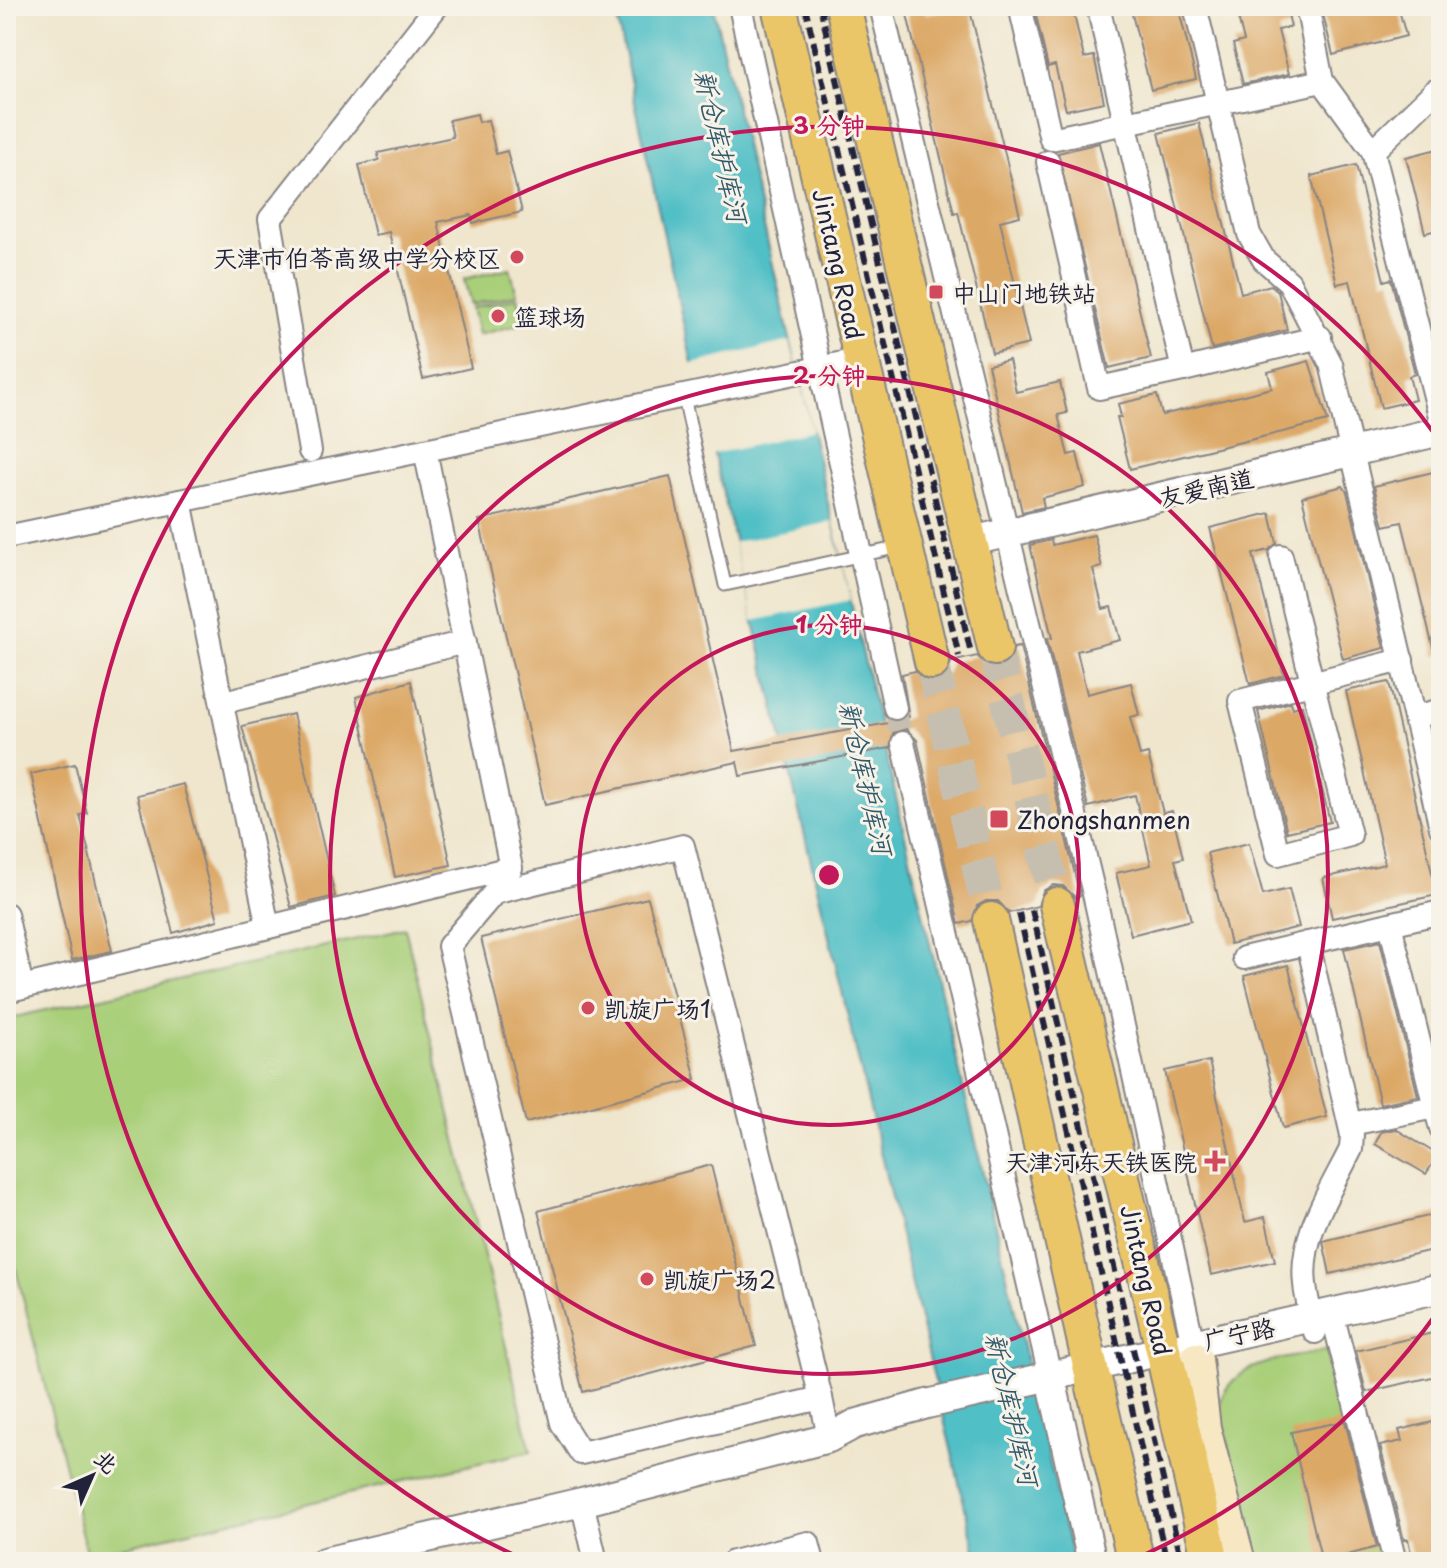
<svg xmlns="http://www.w3.org/2000/svg" width="1447" height="1568" font-family="'Playpen Sans','LXGW WenKai TC',sans-serif">
<style>
.green{fill:#a9cf79;stroke:#66785a;stroke-width:2}
.water{fill:#51bfc6;stroke:#3a7080;stroke-width:2}
.pier{fill:#efe6cd}
.building{fill:#dca866}
.lines{fill:none;stroke-linecap:round;stroke-linejoin:round}
.minor-tunnel{stroke:#c6bfb0;stroke-width:22;stroke-dasharray:22 11;stroke-linecap:butt}
.primary-tunnel{stroke:#c6bfb0;stroke-width:34;stroke-dasharray:34 17;stroke-linecap:butt}
.service-casing{stroke:#888484;stroke-width:15}
.minor-casing{stroke:#888484;stroke-width:26}
.tertiary-casing{stroke:#888484;stroke-width:32}
.secondary-casing{stroke:#888484;stroke-width:36}
.primary-casing{stroke:#888484;stroke-width:38}
.trunk-casing{stroke:#888484;stroke-width:40}
.service{stroke:#fff;stroke-width:11}
.minor{stroke:#fff;stroke-width:22}
.tertiary{stroke:#fff;stroke-width:28}
.secondary{stroke:#f7e8c3;stroke-width:32}
.primary{stroke:#ebc669;stroke-width:34}
.trunk{stroke:#ebc669;stroke-width:36}
.rail{stroke:#22223b;stroke-width:6;stroke-dasharray:12 6;stroke-linecap:butt}
.ring{fill:none;stroke:#c2185b;stroke-width:4}
.poi-dot{fill:#d1495b;stroke:#f7f3e8;stroke-width:3}
.labels{text-anchor:middle;dominant-baseline:central;stroke-width:6;stroke-linejoin:round;paint-order:stroke}
.poi-label{font-size:24px;fill:#22223b;stroke:#f7f3e8;text-anchor:start}
.street-label{font-size:24px;fill:#22223b;stroke:#f7f3e8}
.water-label{font-size:26px;font-style:italic;fill:#32596c;stroke:#f7f3e8}
.centre{fill:#c2185b;stroke:#f7f3e8;stroke-width:4}
.ring-label{font-size:24px;text-anchor:middle;font-weight:bold;fill:#c2185b;stroke:#f7f3e8;stroke-width:6;stroke-linejoin:round;paint-order:stroke}
</style>
<rect width="100%" height="100%" fill="#f7f3e8"/>
<filter id="ink" filterUnits="userSpaceOnUse"><feTurbulence type="fractalNoise" baseFrequency=".0125" numOctaves="2"/><feDisplacementMap in="SourceGraphic" scale="16" xChannelSelector="R" yChannelSelector="G"/><feConvolveMatrix kernelMatrix="1 2 1 2 8 2 1 2 1" color-interpolation-filters="sRGB"/></filter>
<filter id="wash" filterUnits="userSpaceOnUse"><feTurbulence type="fractalNoise" baseFrequency=".006" numOctaves="4" result="noise"/><feDisplacementMap in="SourceGraphic" scale="32" xChannelSelector="R" yChannelSelector="G"/><feGaussianBlur stdDeviation="1.8" result="paint"/><feColorMatrix in="noise" values="0 0 0 0 0 0 0 0 0 0 0 0 0 0 0 0 0 1.4 0 .05"/><feComposite in="paint" operator="in"/></filter>
<g filter="url(#wash)">
<rect width="100%" height="100%" fill="#efe6cd"/>
<g class="green">
<polygon points="510,268 517,294 471,305 464,279"/>
<polygon points="518,297 525,323 478,335 472,308"/>
<polygon points="405,928 531,1451 87,1555 6,1229 6,1019"/>
<path d="M1327,1350L1383,1562H1257L1219,1407C1229,1359 1287,1360 1327,1350Z"/>
</g>
<polygon class="water" points="614,6 713,6 1073,1562 978,1562 690,354"/>
<g class="pier">
<polygon points="790,341 812,431 709,455 688,365"/>
<polygon points="832,522 851,600 753,621 734,542"/>
</g>
<g id="blocks">
<g class="building">
<polygon points="905,6 924,6 926,14 969,6 1020,216 1000,221 1029,344 992,353 958,212 954,213"/>
<polygon points="1034,6 1072,6 1084,58 1094,56 1104,102 1066,110 1055,65 1048,67"/>
<polygon points="1130,6 1178,6 1196,79 1151,90"/>
<polygon points="1235,6 1286,6 1291,27 1278,30 1289,74 1243,84 1233,44 1244,41"/>
<polygon points="1321,6 1398,6 1406,36 1333,55"/>
<polygon points="477,114 479,122 488,120 496,154 507,151 522,212 473,223 471,215 438,222 471,368 423,379 389,232 375,235 359,165 379,160 378,153 453,137 449,120"/>
<polygon points="1199,123 1241,293 1271,285 1278,291 1287,330 1212,349 1159,133"/>
<polygon points="1099,143 1151,358 1109,368 1058,153"/>
<polygon points="1441,148 1441,229 1425,233 1406,157"/>
<polygon points="1356,165 1384,281 1391,279 1415,374 1409,376 1415,400 1381,408 1350,281 1337,284 1311,176"/>
<polygon points="1009,360 1016,392 1060,382 1067,413 1058,415 1068,455 1077,453 1085,487 1042,498 1044,507 1022,512 988,365"/>
<polygon points="1309,361 1328,421 1130,469 1117,417 1121,417 1118,404 1157,395 1162,415 1272,388 1268,372"/>
<polygon points="1433,472 1441,506 1441,655 1435,656 1402,522 1384,526 1374,486"/>
<polygon points="670,476 734,751 899,721 909,717 902,674 915,671 925,681 936,682 946,676 951,662 977,656 989,667 999,668 1009,662 1014,647 1020,646 1080,896 1075,897 1063,886 1053,885 1043,891 1038,906 1009,913 998,901 986,901 977,906 972,921 959,924 917,740 906,729 893,733 890,748 740,776 737,762 545,805 479,520"/>
<polygon points="1343,486 1347,492 1384,648 1343,659 1302,497"/>
<polygon points="1270,513 1277,543 1269,550 1253,554 1284,675 1250,684 1210,528"/>
<polygon points="1094,535 1102,567 1093,569 1103,609 1111,607 1120,640 1077,651 1087,694 1131,683 1139,715 1130,717 1140,756 1148,754 1163,813 1172,811 1183,858 1175,860 1191,920 1131,935 1116,873 1151,865 1135,795 1088,807 1047,639 1052,638 1030,545 1051,540 1052,545"/>
<polygon points="411,681 451,865 395,877 356,697"/>
<polygon points="1389,682 1437,895 1332,918 1323,878 1385,864 1346,691"/>
<polygon points="1291,702 1293,708 1302,705 1330,822 1287,832 1258,711"/>
<polygon points="293,714 335,896 291,907 242,726"/>
<polygon points="75,764 87,813 80,815 112,951 72,960 31,774"/>
<polygon points="183,784 218,920 173,933 137,795"/>
<polygon points="1249,843 1263,895 1289,889 1299,927 1230,944 1207,853"/>
<polygon points="648,898 696,1079 526,1123 481,938"/>
<polygon points="1380,941 1418,1096 1380,1104 1344,949"/>
<polygon points="1288,965 1327,1117 1283,1128 1244,976"/>
<polygon points="1209,1061 1245,1222 1265,1217 1275,1261 1211,1275 1165,1071"/>
<polygon points="1396,1129 1438,1155 1426,1174 1375,1144 1381,1132"/>
<polygon points="711,1165 756,1346 583,1392 538,1211"/>
<polygon points="1441,1213 1441,1248 1330,1274 1323,1241"/>
<polygon points="1441,1331 1441,1375 1366,1392 1356,1351"/>
<polygon points="1441,1420 1441,1562 1413,1562 1408,1539 1404,1540 1380,1446 1402,1441 1399,1430"/>
<polygon points="1345,1421 1377,1547 1322,1562 1291,1432"/>
</g>
</g>
</g>
<g filter="url(#ink)">
<use href="#blocks" fill-opacity="0" stroke="#888484" stroke-width="2"/>
<g class="lines">
<polyline class="minor-tunnel" points="895,708 903,743"/>
<g class="primary-tunnel">
<polyline points="995,648 1057,905"/>
<polyline points="932,662 991,920"/>
</g>
<g class="service-casing">
<polyline id="service" points="684,397 725,585 900,547"/>
</g>
<g class="minor-casing">
<g id="minor">
<polyline points="740,6 895,708"/>
<polyline points="881,6 1095,898 1196,1358"/>
<polyline points="1020,6 1051,139 1322,81 1307,6"/>
<polyline points="1098,6 1183,370 1320,337"/>
<polyline points="1195,6 1249,234 1264,260 1289,282 1331,364 1441,828"/>
<polyline points="1322,81 1373,151"/>
<polyline points="1441,90 1435,91 1373,151 1441,420"/>
<polyline points="1048,162 1099,388 1183,370"/>
<polyline points="310,451 270,219 437,6"/>
<polyline points="180,501 268,927"/>
<polyline points="6,537 425,450"/>
<polyline points="1281,556 1350,835 1278,854 1240,701 1402,660"/>
<polyline points="224,702 465,642"/>
<polyline points="1415,717 1441,710"/>
<polyline points="903,743 1053,1389"/>
<polygon points="683,846 821,1398 581,1453 562,1423 449,946 494,893"/>
<polyline points="6,914 22,987"/>
<polyline points="1390,924 1435,1107"/>
<path d="M1308,943L1352,1135L1351,1149C1331,1190 1299,1236 1305,1284C1306,1300 1312,1316 1315,1332"/>
<polyline points="1244,958 1441,912"/>
<polyline points="6,991 511,868 425,450 862,359"/>
<polyline points="1351,1124 1435,1107 1441,1128"/>
<polyline points="1332,1313 1395,1562"/>
<polyline points="821,1398 829,1438"/>
<polyline points="582,1502 596,1562"/>
<polyline points="733,1562 808,1543 813,1562"/>
</g>
</g>
<g class="tertiary-casing">
<g id="tertiary">
<polyline points="972,541 1441,431"/>
<polyline points="1054,1392 1092,1562"/>
<polyline points="324,1562 582,1502 829,1438 855,1424 927,1404 1441,1288"/>
</g>
</g>
<g class="secondary-casing">
<polyline id="secondary" points="1196,1359 1204,1428 1239,1562"/>
</g>
<g class="primary-casing">
<g id="primary">
<polyline points="779,6 932,662"/>
<polyline points="843,6 995,648"/>
<polyline points="1057,905 1167,1366"/>
<polyline points="991,920 1094,1383"/>
</g>
</g>
<g class="trunk-casing">
<g id="trunk">
<polyline points="1167,1366 1211,1562"/>
<polyline points="1094,1383 1136,1562"/>
</g>
</g>
<use href="#service" class="service"/>
<use href="#minor" class="minor"/>
<use href="#tertiary" class="tertiary"/>
<use href="#secondary" class="secondary"/>
<use href="#primary" class="primary"/>
<use href="#trunk" class="trunk"/>
<g class="rail">
<polyline points="805,6 959,656"/>
<polyline points="820,6 971,653"/>
<polyline points="1032,910 1182,1562"/>
<polyline points="1019,913 1167,1562"/>
</g>
</g>
</g>
<g class="ring">
<circle cx="829" cy="875" r="250"/>
<circle cx="829" cy="875" r="499"/>
<path d="M1439 1310A749 749 0 0 1 1128 1562M530 1562A749 749 0 1 1 1439 440"/>
</g>
<g class="poi-dot">
<circle cx="517" cy="257" r="8"/>
<rect x="928" y="284" width="16" height="16" rx="4"/>
<circle cx="498" cy="316" r="8"/>
<rect x="989" y="809" width="20" height="20" rx="4"/>
<circle cx="588" cy="1008" r="8"/>
<path d="M1211 1149h8v8h8v8h-8v8h-8v-8h-8v-8h8z"/>
<circle cx="647" cy="1279" r="8"/>
</g>
<g class="labels">
<g class="poi-label">
<text x="501" y="257" text-anchor="end">天津市伯苓高级中学分校区</text>
<text x="952" y="292">中山门地铁站</text>
<text x="514" y="316">篮球场</text>
<text x="1017" y="819">Zhongshanmen</text>
<text x="604" y="1008">凯旋广场1</text>
<text x="1197" y="1161" text-anchor="end">天津河东天铁医院</text>
<text x="663" y="1279">凯旋广场2</text>
</g>
<g class="street-label">
<text transform="translate(839 264) rotate(77)">Jintang Road</text>
<text transform="translate(1206 487) rotate(-13)">友爱南道</text>
<text transform="translate(1147 1280) rotate(77)">Jintang Road</text>
<text transform="translate(1239 1333) rotate(-12)">广宁路</text>
</g>
<g class="water-label">
<text transform="translate(722 146) rotate(77)">新仓库护库河</text>
<text transform="translate(867 778) rotate(77)">新仓库护库河</text>
<text transform="translate(1013 1409) rotate(77)">新仓库护库河</text>
</g>
</g>
<circle cx="829" cy="875" r="12" class="centre"/>
<g class="ring-label">
<text x="829" y="134">3 分钟</text>
<text x="829" y="384">2 分钟</text>
<text x="829" y="633">1 分钟</text>
</g>
<rect width="1447" height="1568" fill="none" stroke="#f7f3e8" stroke-width="32"/>
<g transform="translate(92 1476) rotate(45)" stroke="#f7f3e8" stroke-width="6" paint-order="stroke">
<path d="M0-6L14 30L0 20L-14 30Z" fill="#22223b"/>
<text y="-12" font-size="22" font-weight="bold" text-anchor="middle" fill="#22223b">北</text>
</g>
</svg>
